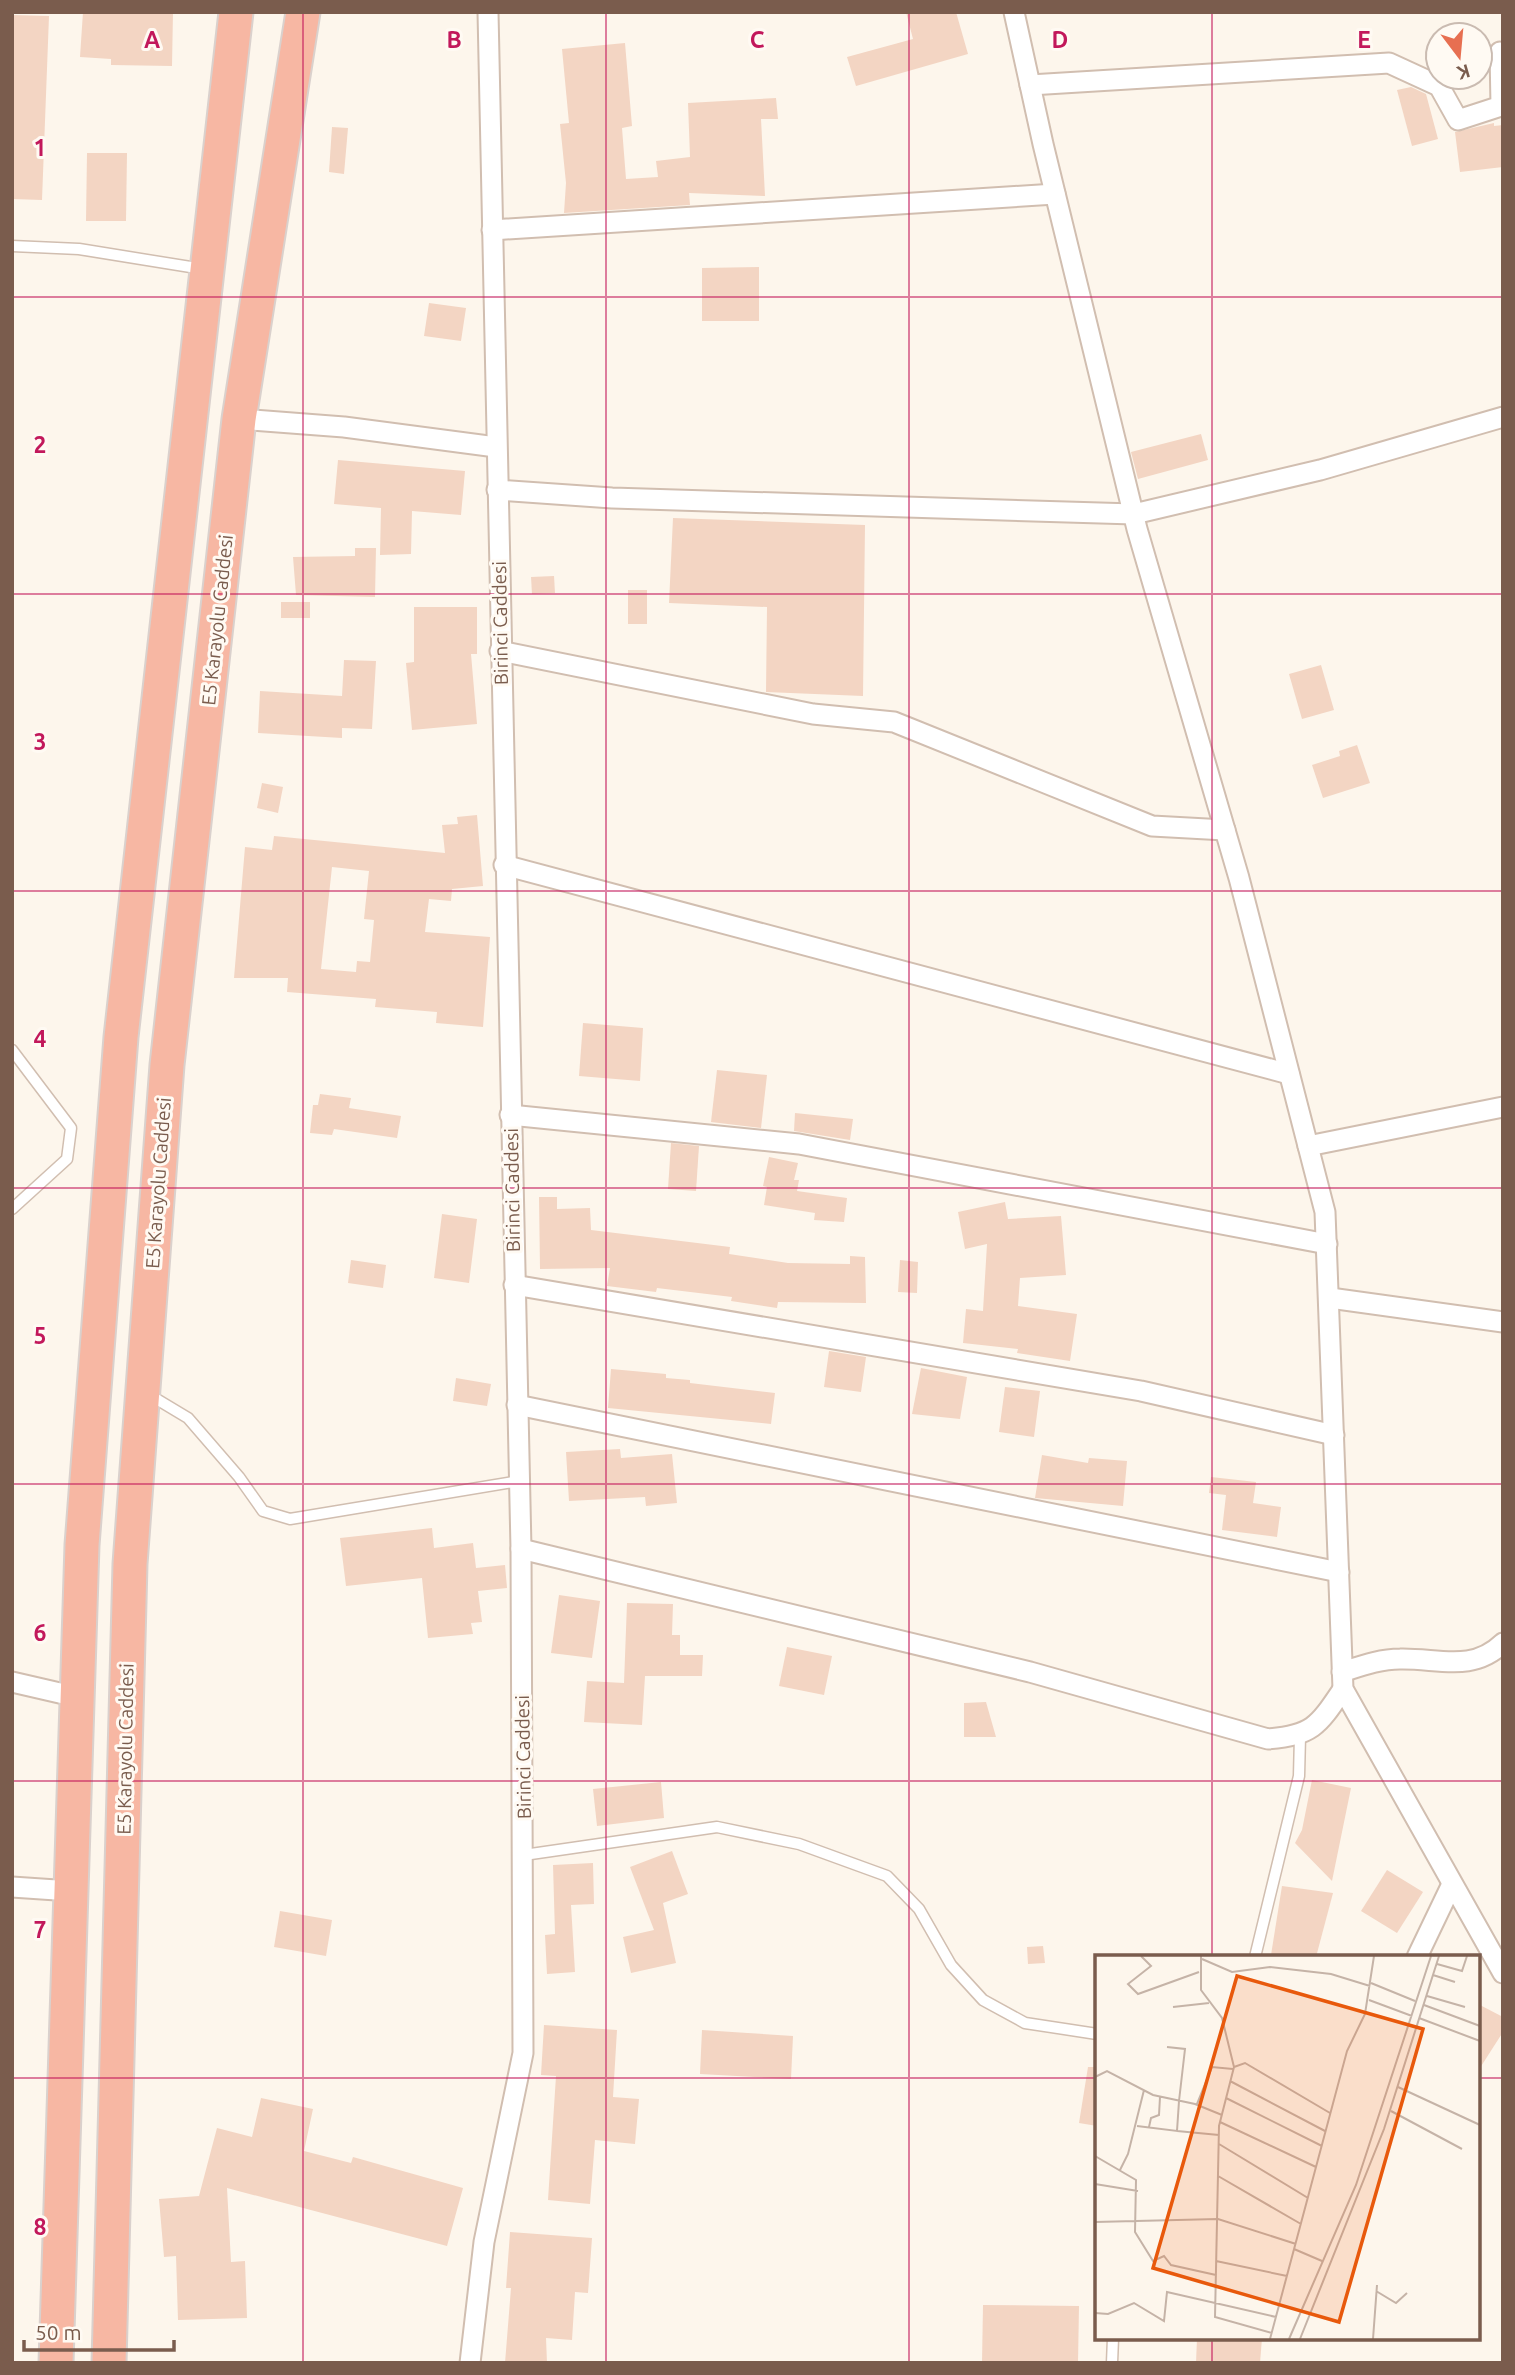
<svg xmlns="http://www.w3.org/2000/svg" width="1515" height="2375" font-family="Ubuntu,sans-serif">
<style>
.building{fill:#f3d5c3;fill-rule:evenodd}
.lines{fill:none;stroke-linecap:round;stroke-linejoin:round}
.lane-casing{stroke:#d1beb0;stroke-width:13}
.street-casing{stroke:#d1beb0;stroke-width:23}
.highway-casing{stroke:#dad1cd;stroke-width:37}
.lane{stroke:#fff;stroke-width:10}
.street{stroke:#fff;stroke-width:19}
.highway{stroke:#f7b7a3;stroke-width:33}
.grid{fill:none;stroke:#c2185b;stroke-width:2;stroke-opacity:0.55}
.labels{text-anchor:middle;dominant-baseline:central;stroke-width:6;stroke-linejoin:round;paint-order:stroke}
.street-label{font-size:19px;fill:#7a5c4d;stroke:#fffaf3}
.inset-road{fill:none;stroke:#c5b3a7;stroke-width:2}
.view{fill:#e8590c;fill-opacity:0.15;stroke:#e8590c;stroke-width:3.5}
.inset-edge{fill:none;stroke:#7a5c4d;stroke-width:3.5}
.grid-label{font-size:23px;text-anchor:middle;font-weight:bold;fill:#c2185b;stroke:#fffaf3;stroke-width:6;stroke-linejoin:round;paint-order:stroke}
</style>
<rect width="100%" height="100%" fill="#fdf6ec"/>
<g class="building">
<polygon points="83,12 173,12 172,66 111,65 111,59 80,57"/>
<polygon points="906,12 956,12 968,54 856,86 847,57 913,39"/>
<polygon points="12,15 49,16 42,200 12,199"/>
<polygon points="625,43 632,126 622,128 626,179 658,177 656,161 690,157 688,103 776,98 778,119 761,119 765,196 689,193 690,205 564,213 566,183 560,124 569,123 562,49"/>
<polygon points="1411,87 1426,94 1438,139 1412,146 1397,90"/>
<polygon points="1494,123 1494,126 1503,125 1503,167 1460,172 1455,132"/>
<polygon points="332,127 348,128 344,174 329,172"/>
<polygon points="87,153 127,153 126,221 86,221"/>
<polygon points="759,267 759,321 702,321 702,268"/>
<polygon points="429,303 466,308 461,341 424,336"/>
<polygon points="1201,434 1208,460 1138,479 1131,452"/>
<polygon points="338,460 465,471 461,515 412,511 411,554 380,555 381,508 334,504"/>
<polygon points="673,518 865,525 863,696 766,692 767,607 669,603"/>
<polygon points="355,548 376,548 375,597 296,595 293,557 355,556"/>
<polygon points="554,576 555,593 532,594 531,577"/>
<rect x="628" y="590" width="19" height="34"/>
<rect x="281" y="602" width="29" height="16"/>
<polygon points="414,607 477,607 477,654 471,654 477,724 412,730 406,663 414,662"/>
<polygon points="344,660 376,661 372,729 342,728 342,738 258,733 260,691 342,696"/>
<polygon points="1321,665 1334,710 1302,719 1289,674"/>
<polygon points="1357,745 1370,783 1323,798 1312,765 1340,756 1339,751"/>
<polygon points="262,783 283,787 278,813 257,808"/>
<path d="M477,815L483,886L452,889L451,901L429,899L425,932L490,937L483,1027L436,1023L437,1012L375,1007L376,999L287,992L288,978H234L245,847L272,850L274,836L445,853L442,825L458,824L457,817ZM332,867L369,871L364,919L374,920L370,962L357,961L356,972L321,969Z"/>
<polygon points="583,1023 643,1028 640,1081 579,1076"/>
<polygon points="717,1070 767,1075 761,1128 711,1122"/>
<polygon points="320,1094 351,1098 349,1108 401,1116 397,1138 334,1129 332,1135 310,1133 313,1105 318,1105"/>
<polygon points="795,1113 853,1119 850,1140 794,1131"/>
<polygon points="671,1143 699,1146 696,1191 668,1189"/>
<polygon points="769,1157 798,1163 794,1180 799,1180 797,1191 847,1198 844,1222 814,1220 815,1213 764,1205 767,1187 763,1186"/>
<polygon points="539,1197 557,1197 557,1209 590,1208 591,1230 730,1247 729,1254 788,1263 850,1264 850,1256 865,1257 866,1303 778,1302 777,1308 731,1301 732,1297 657,1288 656,1292 607,1286 610,1268 540,1269"/>
<polygon points="1005,1202 1008,1219 1061,1216 1066,1275 1020,1278 1018,1306 1077,1314 1070,1361 1017,1353 1018,1349 963,1343 966,1309 983,1311 987,1244 965,1249 958,1212"/>
<polygon points="442,1214 477,1219 469,1283 434,1278"/>
<polygon points="351,1260 386,1265 383,1288 348,1283"/>
<polygon points="900,1260 918,1262 917,1293 898,1292"/>
<polygon points="829,1351 866,1357 861,1392 824,1387"/>
<polygon points="921,1368 967,1377 960,1419 912,1414"/>
<polygon points="611,1369 666,1374 666,1378 690,1380 690,1383 775,1393 771,1424 608,1408"/>
<polygon points="456,1378 491,1384 487,1406 453,1401"/>
<polygon points="1005,1387 1040,1391 1034,1437 999,1432"/>
<polygon points="620,1449 621,1458 672,1454 677,1503 646,1506 645,1497 569,1501 566,1452"/>
<polygon points="1042,1455 1088,1463 1089,1458 1127,1461 1123,1506 1035,1498"/>
<polygon points="1211,1477 1256,1482 1253,1503 1281,1507 1277,1537 1222,1530 1226,1495 1209,1493"/>
<polygon points="432,1528 434,1548 473,1543 476,1568 505,1565 507,1588 478,1591 482,1622 471,1623 473,1634 428,1638 422,1578 346,1586 340,1538"/>
<polygon points="559,1595 600,1601 592,1658 551,1653"/>
<polygon points="627,1603 673,1604 672,1635 680,1635 680,1655 703,1655 702,1676 645,1676 642,1725 584,1722 587,1681 624,1683"/>
<polygon points="787,1647 832,1656 824,1695 779,1686"/>
<polygon points="986,1702 996,1737 964,1737 964,1703"/>
<polygon points="1312,1780 1351,1788 1332,1881 1295,1843 1302,1830"/>
<polygon points="661,1782 664,1818 597,1826 593,1789"/>
<polygon points="672,1851 688,1894 663,1903 676,1963 631,1973 623,1937 654,1930 630,1867"/>
<polygon points="593,1863 594,1904 571,1905 575,1972 547,1974 545,1935 555,1934 553,1865"/>
<polygon points="1387,1870 1423,1892 1397,1933 1361,1911"/>
<polygon points="1282,1886 1333,1893 1316,1957 1271,1955"/>
<polygon points="280,1911 332,1920 326,1956 274,1947"/>
<polygon points="1043,1946 1045,1963 1028,1964 1027,1947"/>
<polygon points="1478,2004 1503,2017 1503,2032 1478,2071"/>
<polygon points="544,2025 617,2030 613,2097 639,2099 635,2144 595,2140 590,2204 548,2200 556,2076 541,2075"/>
<polygon points="702,2030 793,2036 791,2079 700,2074"/>
<polygon points="1088,2067 1097,2067 1097,2126 1079,2123"/>
<polygon points="261,2098 313,2109 304,2151 351,2163 353,2157 463,2188 447,2246 227,2188 231,2262 245,2261 247,2318 178,2320 176,2256 164,2257 159,2199 199,2196 217,2128 252,2137"/>
<polygon points="510,2232 592,2238 588,2293 575,2292 572,2340 546,2338 547,2363 505,2363 511,2288 506,2288"/>
<polygon points="983,2305 1079,2306 1078,2363 982,2363"/>
<polygon points="1197,2338 1262,2338 1260,2363 1196,2363"/>
</g>
<g class="lines">
<g class="lane-casing">
<g id="lane">
<polyline points="12,246 79,249 203,269"/>
<polyline points="12,1050 71,1128 67,1159 12,1209"/>
<polyline points="148,1394 188,1418 239,1477 263,1511 290,1519 519,1481"/>
<polyline points="524,1855 717,1827 799,1844 887,1876 919,1909 951,1965 983,2000 1025,2023 1097,2034"/>
<polyline points="1255,1957 1299,1776 1300,1736"/>
<polyline points="1112,2363 1113,2338"/>
</g>
</g>
<g class="street-casing">
<g id="street">
<polyline points="1014,12 1043,144 1137,529 1239,878 1325,1212 1343,1689 1503,1973"/>
<polyline points="1030,85 1389,63 1439,86 1458,120 1501,106 1500,52 1503,53"/>
<polyline points="492,230 1055,194"/>
<polyline points="239,419 344,427 496,447"/>
<polyline points="497,490 612,498 1134,514 1320,470 1503,417"/>
<polyline points="500,651 813,714 894,722 1152,826 1225,830"/>
<polyline points="504,865 1289,1074"/>
<polyline points="510,1115 799,1144 1327,1244"/>
<polyline points="1308,1146 1503,1107"/>
<polyline points="514,1285 1141,1391 1334,1435"/>
<polyline points="1330,1298 1503,1322"/>
<polyline points="517,1405 1339,1572"/>
<path d="M521,1549L1030,1672L1268,1739C1313,1735 1318,1726 1343,1689"/>
<path d="M1342,1672C1361,1666 1380,1659 1400,1659C1438,1658 1472,1673 1503,1643"/>
<polyline points="12,1682 77,1697"/>
<polyline points="12,1887 71,1891"/>
<polyline points="1417,1957 1452,1884"/>
<polyline points="470,2363 484,2242 523,2053 521,1549 488,12"/>
</g>
</g>
<g class="highway-casing">
<g id="highway">
<polyline points="56,2363 82,1545 121,1037 236,12"/>
<polyline points="109,2363 130,1564 167,1065 239,419 303,12"/>
</g>
</g>
<use href="#lane" class="lane"/>
<use href="#street" class="street"/>
<use href="#highway" class="highway"/>
</g>
<path class="grid" d="M303,12V2363M606,12V2363M909,12V2363M1212,12V1957M12,297H1503M12,594H1503M12,891H1503M12,1188H1503M12,1484H1503M12,1781H1503M12,2078H1097M1478,2078H1503M1212,2338V2363"/>
<g class="labels">
<g class="street-label">
<text transform="translate(217 620) rotate(-84)">E5 Karayolu Caddesi</text>
<text transform="translate(500 623) rotate(-91)">Birinci Caddesi</text>
<text transform="translate(158 1183) rotate(-86)">E5 Karayolu Caddesi</text>
<text transform="translate(512 1190) rotate(-91)">Birinci Caddesi</text>
<text transform="translate(125 1749) rotate(-89)">E5 Karayolu Caddesi</text>
<text transform="translate(523 1757) rotate(-91)">Birinci Caddesi</text>
</g>
</g>
<g transform="translate(1095 1955)">
<rect width="385" height="385" fill="#fdf6ec"/>
<path class="inset-road" d="M46,1L56,11L33,29L43,39L104,17M106,1V35L127,63L139,112L124,171L120,362L177,378M107,4L137,17L175,12L236,19L275,31M342,9L367,16L372,1M338,20L360,27M276,28L320,46M332,41L370,52M274,45L317,61M329,50L385,71M78,52L114,48M324,63L385,86M72,92L90,94L84,146M139,112L150,108L235,158M0,122L12,116L58,140L100,149L127,160M135,126L230,176M303,132L385,170M131,143L227,191M102,149L117,112L138,114M296,156L367,194M125,167L221,212M42,171L82,176L84,146M54,172L56,163L64,160L65,142M82,176L124,180M124,189L213,243M0,201L41,225L40,277L58,306L69,301L76,310L121,320M25,215L33,199L49,135M123,221L206,269M0,229L43,236M0,267L123,264L201,289M199,294L227,306M121,306L192,321M281,336L301,348L312,338M0,358L13,359L39,348L69,366L72,337L181,362M175,384L252,96L270,59L279,1M194,384L261,230L336,1M205,384L289,174L344,1M278,384L282,330"/>
<path class="view" d="M142,21L328,74L244,367L58,313Z"/>
<rect width="385" height="385" class="inset-edge"/>
</g>
<g class="grid-label">
<text x="152" y="48">A</text>
<text x="454" y="48">B</text>
<text x="757" y="48">C</text>
<text x="1060" y="48">D</text>
<text x="1364" y="48">E</text>
<text x="40" y="156">1</text>
<text x="40" y="453">2</text>
<text x="40" y="750">3</text>
<text x="40" y="1047">4</text>
<text x="40" y="1344">5</text>
<text x="40" y="1641">6</text>
<text x="40" y="1938">7</text>
<text x="40" y="2235">8</text>
</g>
<rect width="1515" height="2375" fill="none" stroke="#7a5c4d" stroke-width="28"/>
<g transform="translate(1459 56) rotate(164)"><circle r="33" fill="#fffaf3" stroke="#cabbb1" stroke-width="2"/>
<path d="M0-5L12 26L0 18L-12 26Z" fill="#e76f51"/>
<text y="-10" font-size="19" font-weight="bold" text-anchor="middle" fill="#7a5c4d">K</text>
</g>
<path d="M24 2340v10h150v-10" fill="none" stroke="#7a5c4d" stroke-width="3.5"/>
<text x="35" y="2340" font-size="21" fill="#7a5c4d" stroke="#fffaf3" stroke-width="5" paint-order="stroke">50 m</text>
</svg>
